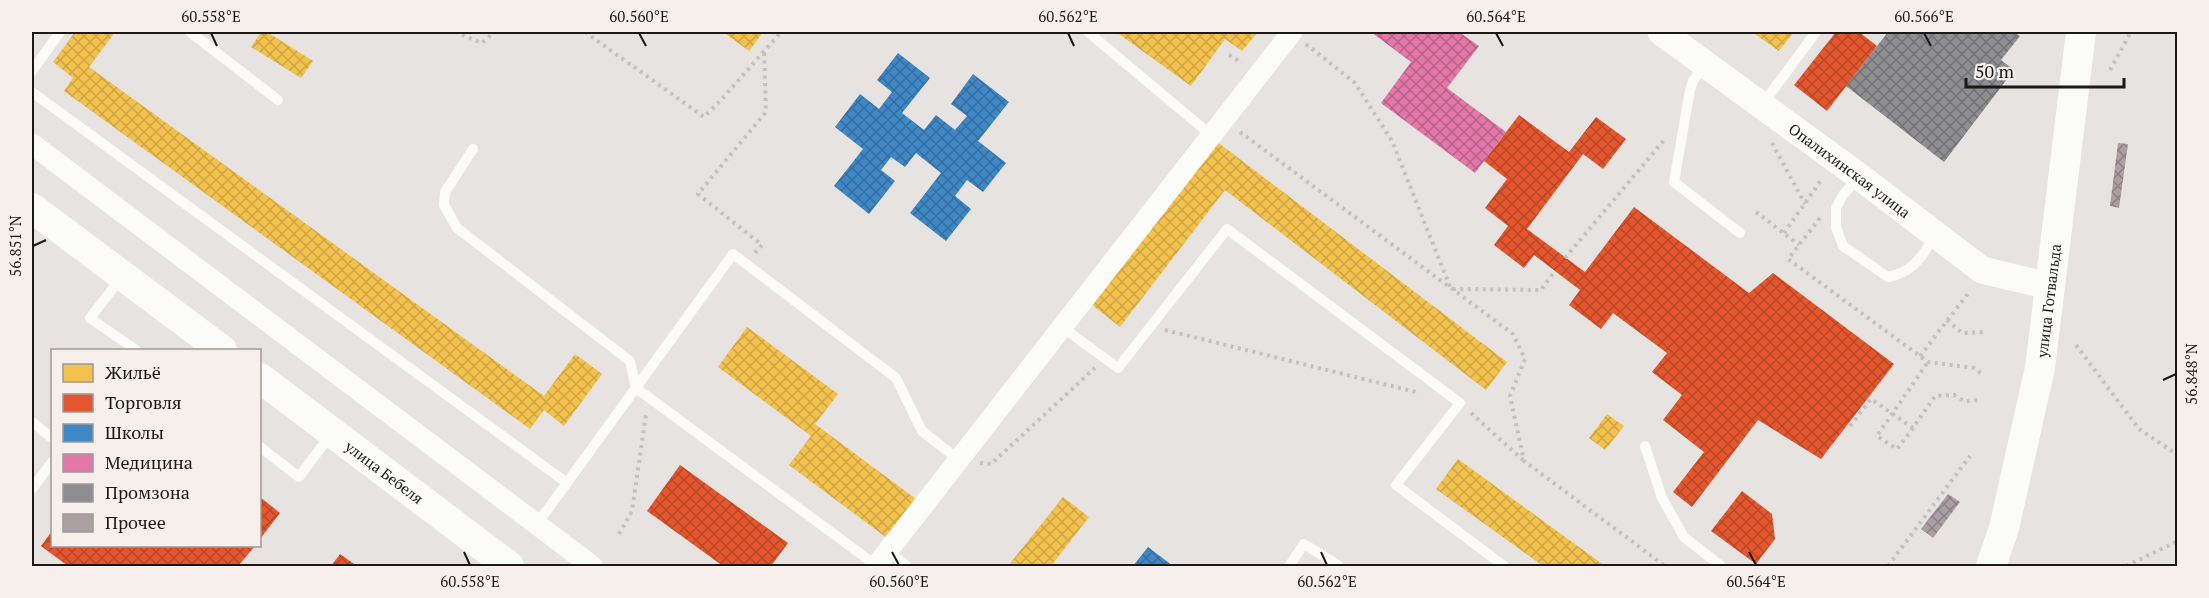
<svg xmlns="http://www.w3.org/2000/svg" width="2209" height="598" font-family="'PT Serif',serif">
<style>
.homes{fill:url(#homes-cross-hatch)}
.shops{fill:url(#shops-cross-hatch)}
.schools{fill:url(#schools-cross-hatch)}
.health{fill:url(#health-cross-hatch)}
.industry{fill:url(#industry-cross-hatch)}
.building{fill:url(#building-cross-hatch)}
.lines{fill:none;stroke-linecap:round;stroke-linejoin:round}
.path{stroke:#c4c3c3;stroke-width:4;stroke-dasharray:3 4.5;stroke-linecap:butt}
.service{stroke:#fbfbfa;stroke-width:10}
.minor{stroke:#fbfbfa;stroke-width:21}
.tertiary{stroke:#fbfbfa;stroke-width:27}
.secondary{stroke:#fbfbfa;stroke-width:30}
.ticks{fill:none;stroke:#1b1817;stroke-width:2}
.labels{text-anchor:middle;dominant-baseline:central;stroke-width:6;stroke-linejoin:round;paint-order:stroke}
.street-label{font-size:15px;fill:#1b1817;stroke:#f7efec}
.neatline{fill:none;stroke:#1b1817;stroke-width:2}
.ticks-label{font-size:15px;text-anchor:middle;fill:#1b1817}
</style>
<defs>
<pattern id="homes-cross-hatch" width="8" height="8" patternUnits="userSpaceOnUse" patternTransform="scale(1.5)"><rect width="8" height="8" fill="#f2c14e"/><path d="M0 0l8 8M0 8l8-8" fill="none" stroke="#cfa543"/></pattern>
<pattern id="shops-cross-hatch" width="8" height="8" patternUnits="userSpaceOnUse" patternTransform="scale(1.5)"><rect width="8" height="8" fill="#e4572e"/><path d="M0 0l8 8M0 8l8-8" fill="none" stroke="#b84726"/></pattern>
<pattern id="schools-cross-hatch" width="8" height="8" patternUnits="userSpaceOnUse" patternTransform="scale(1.5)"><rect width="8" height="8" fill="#3f88c5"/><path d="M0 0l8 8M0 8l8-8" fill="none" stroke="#346e9f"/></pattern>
<pattern id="health-cross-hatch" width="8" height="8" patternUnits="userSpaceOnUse" patternTransform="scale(1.5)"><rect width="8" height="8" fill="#e377a8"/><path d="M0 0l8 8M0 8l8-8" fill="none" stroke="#b76188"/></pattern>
<pattern id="industry-cross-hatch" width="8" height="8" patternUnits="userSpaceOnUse" patternTransform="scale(1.5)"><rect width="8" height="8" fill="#8d8d92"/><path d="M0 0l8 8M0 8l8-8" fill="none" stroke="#727276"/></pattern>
<pattern id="building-cross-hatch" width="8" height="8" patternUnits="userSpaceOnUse" patternTransform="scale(1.5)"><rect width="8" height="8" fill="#ac9fa4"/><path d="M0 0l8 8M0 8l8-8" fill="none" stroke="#8b8185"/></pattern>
</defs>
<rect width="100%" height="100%" fill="#e6e3e1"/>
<g class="homes">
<polygon points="75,32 115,32 89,67 544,396 575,354 602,374 564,426 544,410 530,429 64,91 73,78 53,62"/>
<polygon points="261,32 267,32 313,61 301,78 251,47"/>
<polygon points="723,32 763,32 749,51"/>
<polygon points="1116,32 1258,32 1242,51 1225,39 1191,86"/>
<polygon points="1752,32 1794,32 1779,51"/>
<polygon points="1216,141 1507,362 1486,390 1225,190 1120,327 1091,304"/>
<polygon points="747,327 838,394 815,424 916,499 887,538 789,465 811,436 718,367"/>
<polygon points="1607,414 1624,426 1605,450 1589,438"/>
<polygon points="1458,459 1605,566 1543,566 1436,489"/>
<polygon points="1063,497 1089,517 1051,566 1008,566"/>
</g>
<g class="shops">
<polygon points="1836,32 1859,32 1877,46 1827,111 1794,85"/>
<polygon points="1519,115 1569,152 1596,117 1626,139 1603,169 1583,154 1527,229 1585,272 1634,207 1749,293 1773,273 1894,364 1821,459 1758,420 1692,507 1673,492 1704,452 1663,420 1682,395 1652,372 1667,353 1613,313 1601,329 1569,305 1580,290 1534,255 1524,268 1494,245 1508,226 1485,208 1507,179 1484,161"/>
<polygon points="680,465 788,543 771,566 723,566 647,511"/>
<polygon points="1742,491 1772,514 1775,539 1756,564 1711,531"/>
<polygon points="260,497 280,513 260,539"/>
<polygon points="52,531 52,546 255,546 238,566 68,566 41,546"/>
<polygon points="340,554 357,566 331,566"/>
</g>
<g class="schools">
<polygon points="898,53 930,78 902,113 924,130 936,115 955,130 967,116 951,104 973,74 1009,102 978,141 1006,163 983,192 967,180 955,196 971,209 946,241 910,213 941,173 916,153 905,167 891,157 881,170 895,181 869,214 834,186 863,149 835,127 860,94 879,109 892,92 877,80"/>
<polygon points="1148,547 1173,566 1133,566"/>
</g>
<polygon class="health" points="1371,32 1459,32 1479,46 1447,88 1506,132 1475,173 1381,103 1411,62"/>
<polygon class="industry" points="1888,32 2013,32 2020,36 2001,60 2014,70 1944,162 1846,86"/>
<g class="building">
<polygon points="2118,143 2128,144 2119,208 2110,206"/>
<polygon points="1948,494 1960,502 1933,538 1921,529"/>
</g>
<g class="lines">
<g class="path">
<polyline points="455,32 482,43 494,32"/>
<polyline points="585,32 704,117 721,100 781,32"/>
<polyline points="1306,44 1355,83 1392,141 1451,289 1541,290 1555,271"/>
<polyline points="1229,55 1242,63"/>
<polyline points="2110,70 2131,32"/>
<polyline points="1240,132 1513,334 1525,359 1510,396 1524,461 1665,566"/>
<polyline points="1772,143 1805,204"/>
<polyline points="1756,212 1799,245"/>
<polyline points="1820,218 1788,259 1928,362 1974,368 1982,374"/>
<polyline points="1784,233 1822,179"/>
<polyline points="755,253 762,245 698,194 766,112 764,51"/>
<polyline points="1565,258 1665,139"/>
<polyline points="1947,320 1962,333 1985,332"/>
<polyline points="1165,330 1420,393"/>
<polyline points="2076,345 2139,429 2178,455"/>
<polyline points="1920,356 1970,291"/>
<polyline points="1471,413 1523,460"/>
<polyline points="1850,426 1871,399 1913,428 1935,396 1954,395 1964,401 1980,400"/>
<polyline points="1913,428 1897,449 1877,436 1928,362"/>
<polyline points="980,463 991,464 1095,368"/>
<polyline points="619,534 632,511 646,414"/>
<polyline points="1888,566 1970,456"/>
<polyline points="2126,566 2178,541"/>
</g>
<g class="service">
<polyline points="190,32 278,100"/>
<polyline points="1088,32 1211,135"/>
<polyline points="1705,64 1693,81 1690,90 1674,182 1740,233"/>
<polyline points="32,71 60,32"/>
<polyline points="32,92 567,483"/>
<polyline points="1762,105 1816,32"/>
<polyline points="473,149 445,192 444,205 457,228 630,361 636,388 877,566"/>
<path d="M1859,177L1843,195L1836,208V227L1843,246L1888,277C1914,272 1921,257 1935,236"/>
<polyline points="121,278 90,318 136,350"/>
<polyline points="1062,327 1118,368 1227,229 1460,403 1396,485 1504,566"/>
<polyline points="32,422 52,438"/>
<polyline points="1645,446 1662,498 1684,537 1721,566"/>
<polyline points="260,447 299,477 332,433"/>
<polyline points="32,489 52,462"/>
<polyline points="537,524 733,254 896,378 922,431 959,460"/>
<polyline points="888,552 907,566"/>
<polyline points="1289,566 1304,544 1339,566"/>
</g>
<g class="minor">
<polyline points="32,144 592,566"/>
<polyline points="876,566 1292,32"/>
</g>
<path class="tertiary" id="s1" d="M1661,32L1860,177L1982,270L2049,286"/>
<g class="secondary">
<polyline points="32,208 222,350"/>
<path id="s2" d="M260,378L509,566"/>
<path id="s3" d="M1991,566L2004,528L2040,368L2081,32"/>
</g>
</g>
<path class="ticks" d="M211,33L217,46M639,33L646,46M1068,33L1074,46M1496,33L1503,46M1924,33L1931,46M33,246L46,240M2163,380L2176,374M464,552L470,565M892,552L899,565M1321,552L1327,565M1749,552L1756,565"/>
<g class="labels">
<g class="street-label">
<text stroke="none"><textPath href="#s1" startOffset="234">Опалихинская улица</textPath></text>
<text stroke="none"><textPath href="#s3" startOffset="272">улица Готвальда</textPath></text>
<text stroke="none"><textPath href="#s2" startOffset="156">улица Бебеля</textPath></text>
</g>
</g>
<rect width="2209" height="598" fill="none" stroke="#f7efec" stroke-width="66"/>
<rect x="51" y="349" width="210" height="198" fill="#f7efec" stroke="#9f9997" stroke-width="1.5"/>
<rect x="63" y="364" width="30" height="18" fill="#f2c14e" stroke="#9f9997" stroke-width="1.5"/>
<text x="105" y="379" font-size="18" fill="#1b1817">Жильё</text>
<rect x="63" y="394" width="30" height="18" fill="#e4572e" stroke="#9f9997" stroke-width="1.5"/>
<text x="105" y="409" font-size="18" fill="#1b1817">Торговля</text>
<rect x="63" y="424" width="30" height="18" fill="#3f88c5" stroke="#9f9997" stroke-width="1.5"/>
<text x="105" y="439" font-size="18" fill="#1b1817">Школы</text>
<rect x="63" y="454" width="30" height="18" fill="#e377a8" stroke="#9f9997" stroke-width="1.5"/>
<text x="105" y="469" font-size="18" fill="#1b1817">Медицина</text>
<rect x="63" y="484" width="30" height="18" fill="#8d8d92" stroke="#9f9997" stroke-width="1.5"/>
<text x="105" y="499" font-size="18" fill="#1b1817">Промзона</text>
<rect x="63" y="514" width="30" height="18" fill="#ac9fa4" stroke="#9f9997" stroke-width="1.5"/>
<text x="105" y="529" font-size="18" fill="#1b1817">Прочее</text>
<path d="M1966 78v9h158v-9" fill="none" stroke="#1b1817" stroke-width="3"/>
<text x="1975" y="78" font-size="18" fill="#1b1817" stroke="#f7efec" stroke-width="4.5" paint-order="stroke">50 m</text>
<rect x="33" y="33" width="2143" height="532" class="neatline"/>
<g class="ticks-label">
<text x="211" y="22">60.558°E</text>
<text x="639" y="22">60.560°E</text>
<text x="1068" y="22">60.562°E</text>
<text x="1496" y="22">60.564°E</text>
<text x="1924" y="22">60.566°E</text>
<text transform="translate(16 246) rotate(-90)" y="5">56.851°N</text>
<text transform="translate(2192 374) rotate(-90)" y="5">56.848°N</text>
<text x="470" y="587">60.558°E</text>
<text x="899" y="587">60.560°E</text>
<text x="1327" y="587">60.562°E</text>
<text x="1756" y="587">60.564°E</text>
</g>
</svg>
